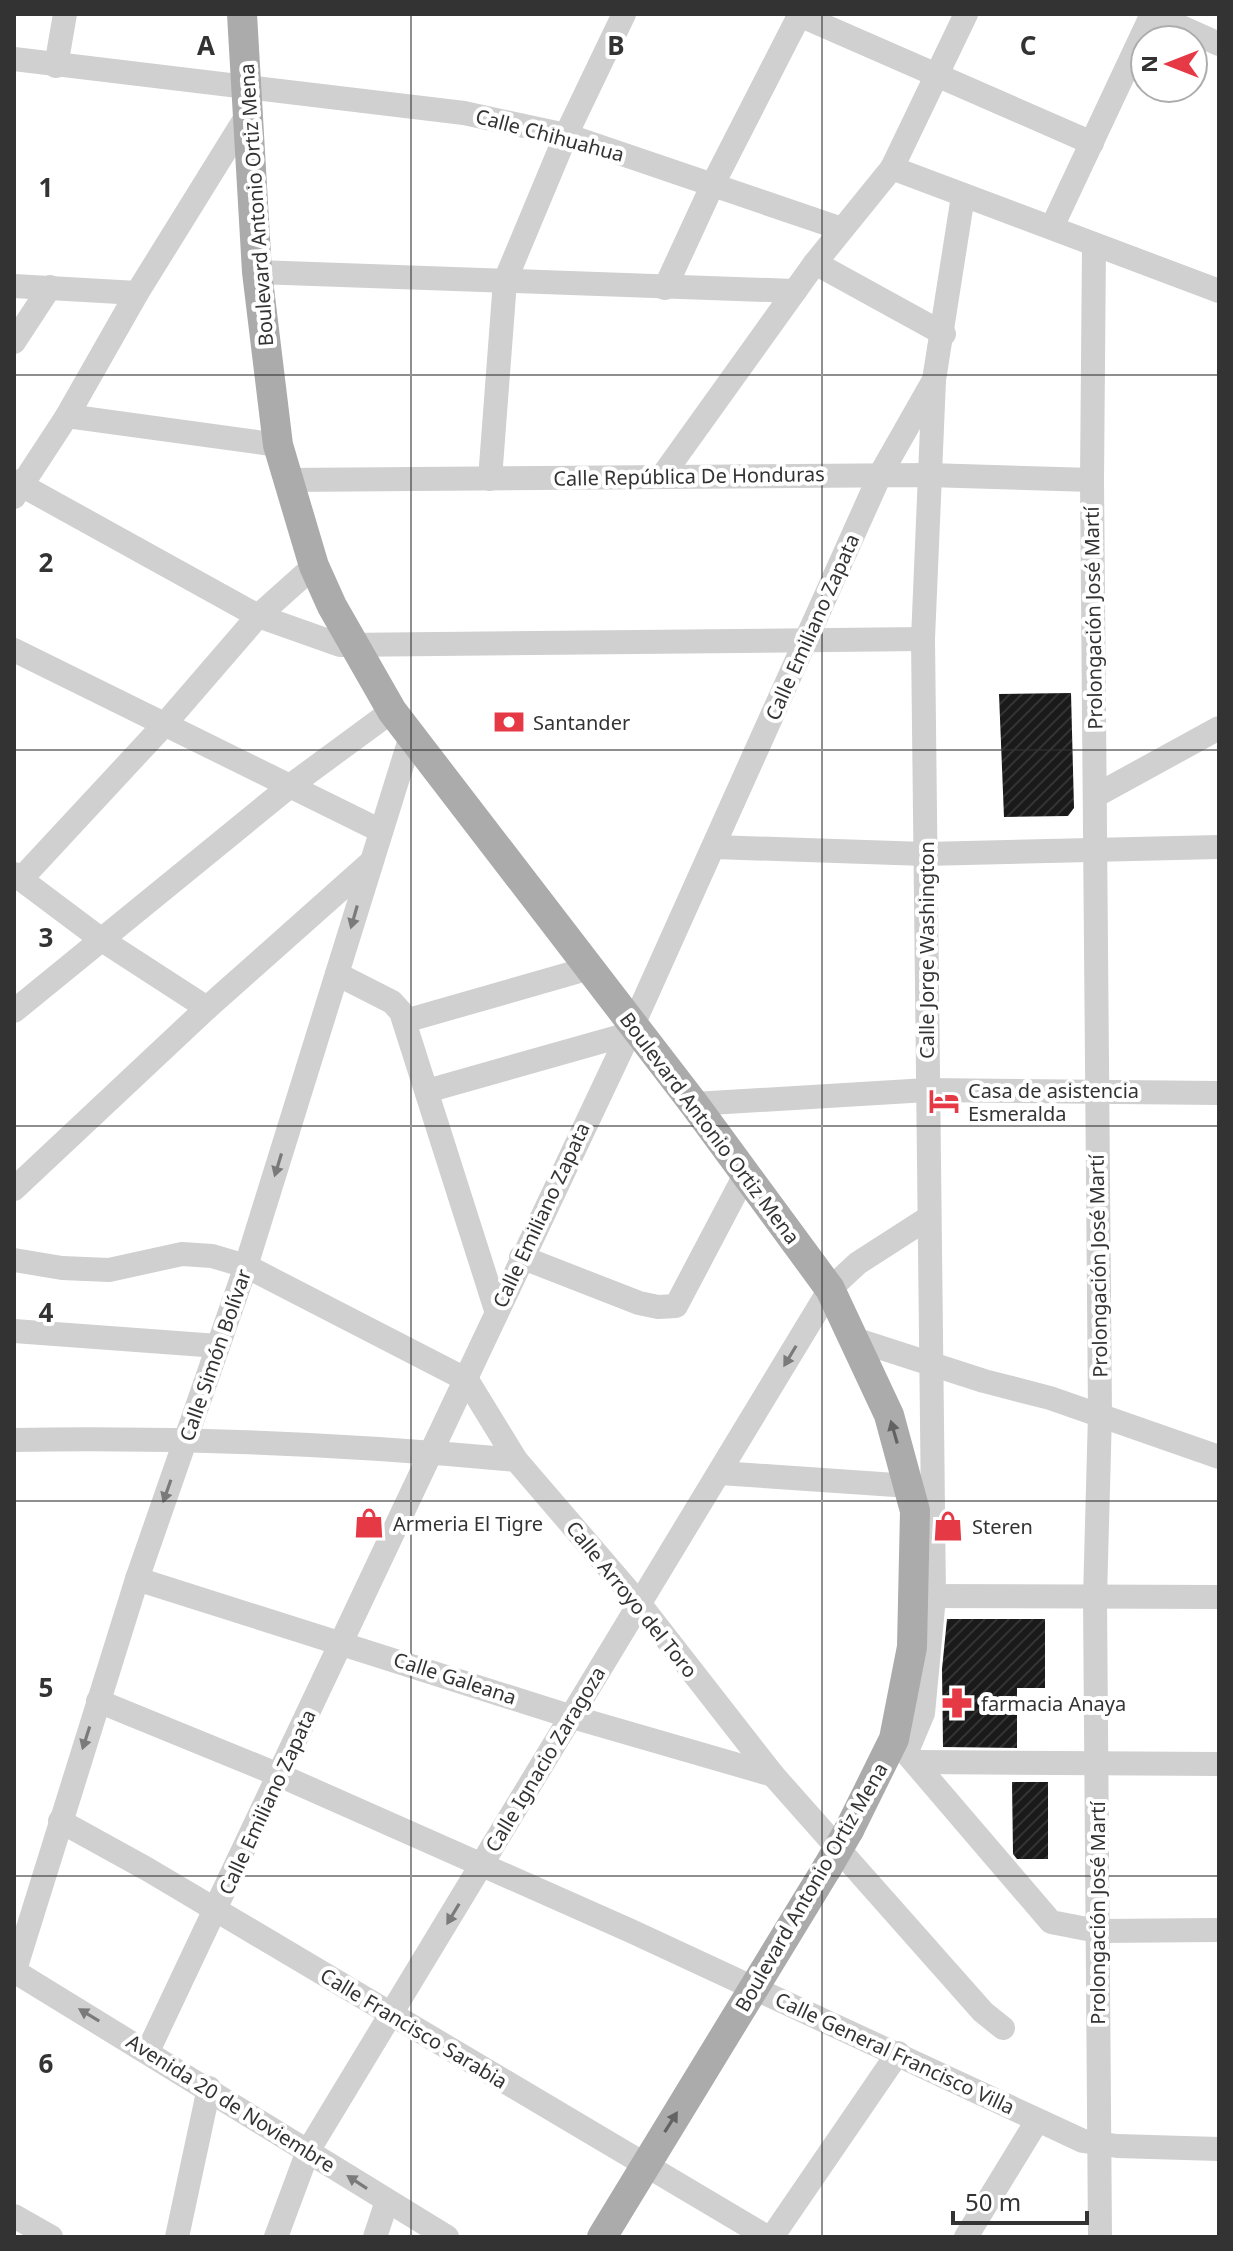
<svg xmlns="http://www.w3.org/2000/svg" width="1233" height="2251" font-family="'Noto Sans',sans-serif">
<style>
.building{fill:url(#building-hatch)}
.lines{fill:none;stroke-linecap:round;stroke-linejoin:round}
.minor{stroke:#d0d0d0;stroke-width:24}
.major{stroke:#ababab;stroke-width:30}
.major-bridge{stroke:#ababab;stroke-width:30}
.oneway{fill:#7a7a7a}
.oneway2{fill:#636363}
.grid{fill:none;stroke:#333;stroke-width:2;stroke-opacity:0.55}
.labels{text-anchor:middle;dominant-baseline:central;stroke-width:8;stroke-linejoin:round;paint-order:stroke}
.street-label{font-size:20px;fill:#333;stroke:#fff}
.poi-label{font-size:20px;fill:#333;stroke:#fff;text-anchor:start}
.grid-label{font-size:26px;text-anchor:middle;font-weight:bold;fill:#333;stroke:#fff;stroke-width:8;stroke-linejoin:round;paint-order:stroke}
</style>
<defs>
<pattern id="building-hatch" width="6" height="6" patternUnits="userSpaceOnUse" patternTransform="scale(2)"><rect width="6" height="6" fill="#1a1a1a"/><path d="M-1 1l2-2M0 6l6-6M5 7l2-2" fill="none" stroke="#333"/></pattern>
</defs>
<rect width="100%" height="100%" fill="#fff"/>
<g class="building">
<polygon points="1071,693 1074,808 1068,816 1004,817 999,694"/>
<polygon points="947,1619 1045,1619 1045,1688 1017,1688 1017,1748 943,1747 942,1669"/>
<polygon points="1012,1782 1048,1782 1048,1859 1017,1859 1013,1854"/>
</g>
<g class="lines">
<g class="minor">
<polyline points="797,14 1092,143"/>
<polyline points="1152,14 1219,44"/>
<polyline points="14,59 464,113 566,135 842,229"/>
<polyline points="56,66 65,14"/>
<polyline points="892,168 1219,291"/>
<polyline points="1052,227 1152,14"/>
<polyline points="1094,246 1092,480 1100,1414 1095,1598 1100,2237"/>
<polyline points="815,263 944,334"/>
<polyline points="257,272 795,291"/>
<polyline points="14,286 137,293"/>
<polyline points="665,288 713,184 800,14"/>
<polyline points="14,342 50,287"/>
<polyline points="67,416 278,445"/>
<polyline points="663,475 815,263 892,168 966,14"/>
<polyline points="490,479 505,281 566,135 624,14"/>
<polyline points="286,480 928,475 1092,480"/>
<polyline points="14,481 258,616 340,645 923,639"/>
<polyline points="14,497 67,416 137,293 248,114"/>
<polyline points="14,650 381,831"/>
<polyline points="1095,796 1219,728"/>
<polyline points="714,847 925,854 1219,847"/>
<polyline points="14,874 102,940 207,1008"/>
<polyline points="21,879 164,725 258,616 314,566"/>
<polyline points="337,974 392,1002 401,1012 496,1310"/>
<polyline points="14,1011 290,786 392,711"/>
<polyline points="405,1021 590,968"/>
<polyline points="427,1091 625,1035"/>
<polyline points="694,1104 927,1090 1219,1093"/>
<polyline points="14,1189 207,1008 369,864"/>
<polyline points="521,1257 639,1303 658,1307 676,1306 746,1173"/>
<polyline points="14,1260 62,1268 109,1270 182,1254 212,1256 246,1266 467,1380 516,1460 638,1602 773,1775 983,2012 1003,2028"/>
<polyline points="14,1331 218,1346"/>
<polyline points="857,1340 984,1381 1050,1398 1219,1457"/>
<path d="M14,1440C181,1437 350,1444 516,1460"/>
<polyline points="720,1473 910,1486"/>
<polyline points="137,1579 569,1716 773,1775"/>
<polyline points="918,1596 1219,1597"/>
<polyline points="98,1701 279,1775 631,1931 1083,2141 1117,2146 1219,2149"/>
<polyline points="896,1741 1051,1922 1097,1931 1219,1930"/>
<polyline points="907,1751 923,1713 934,1597 923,639 934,380 963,196"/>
<polyline points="917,1762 1219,1764"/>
<polyline points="60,1821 147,1869 767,2237"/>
<polyline points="14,1971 447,2237"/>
<polyline points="14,1973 137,1579 246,1266 411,736"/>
<polyline points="148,2051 633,1025 880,475 934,380"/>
<polyline points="14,2216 51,2237"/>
<polyline points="177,2237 209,2088"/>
<polyline points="276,2237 308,2151 830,1289 858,1263 928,1218"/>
<polyline points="375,2237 387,2201"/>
<polyline points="772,2237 898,2053"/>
<polyline points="966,2237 1037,2121"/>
</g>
<g class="major">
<polyline points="242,14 257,272 278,445 314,566 332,606 392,711 694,1104 830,1289 889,1415 915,1511 912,1647 894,1739 849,1830"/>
<polyline points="602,2237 827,1868"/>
</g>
<polyline class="major-bridge" points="827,1868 849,1830"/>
</g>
<defs><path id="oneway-solid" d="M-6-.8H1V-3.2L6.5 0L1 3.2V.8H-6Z" transform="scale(2)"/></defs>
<g class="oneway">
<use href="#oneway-solid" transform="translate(354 917) rotate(106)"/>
<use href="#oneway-solid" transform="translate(278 1165) rotate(107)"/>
<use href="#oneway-solid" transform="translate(790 1356) rotate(121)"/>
<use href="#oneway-solid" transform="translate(167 1491) rotate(109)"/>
<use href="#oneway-solid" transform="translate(86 1738) rotate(108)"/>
<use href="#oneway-solid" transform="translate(453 1914) rotate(121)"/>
<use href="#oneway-solid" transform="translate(89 2015) rotate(-149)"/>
<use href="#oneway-solid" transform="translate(357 2182) rotate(-147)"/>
</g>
<g class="oneway2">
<use href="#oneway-solid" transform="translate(894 1432) rotate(-106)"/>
<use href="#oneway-solid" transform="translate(671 2122) rotate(-58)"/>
</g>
<path class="grid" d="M411,14V2237M822,14V2237M14,375H1219M14,750H1219M14,1126H1219M14,1501H1219M14,1876H1219"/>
<defs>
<g id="bank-bare" transform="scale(2.4)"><path d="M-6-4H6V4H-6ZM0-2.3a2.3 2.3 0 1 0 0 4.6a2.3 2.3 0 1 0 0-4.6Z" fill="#e63946" stroke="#fff" stroke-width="2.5" paint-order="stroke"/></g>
<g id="hotel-bare" transform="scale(2.4)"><path d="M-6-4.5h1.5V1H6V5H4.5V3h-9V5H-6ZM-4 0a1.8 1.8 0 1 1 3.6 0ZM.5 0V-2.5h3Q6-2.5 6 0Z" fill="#e63946" stroke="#fff" stroke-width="2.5" paint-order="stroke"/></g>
<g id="shop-bare" transform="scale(2.4)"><path d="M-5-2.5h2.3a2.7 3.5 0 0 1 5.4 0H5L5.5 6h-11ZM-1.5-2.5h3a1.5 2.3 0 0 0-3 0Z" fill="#e63946" stroke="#fff" stroke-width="2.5" paint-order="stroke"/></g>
<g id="pharmacy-bare" transform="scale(2.4)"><path d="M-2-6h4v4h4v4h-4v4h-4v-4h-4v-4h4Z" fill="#e63946" stroke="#fff" stroke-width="2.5" paint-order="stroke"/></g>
</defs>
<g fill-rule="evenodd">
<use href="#bank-bare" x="509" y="722"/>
<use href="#hotel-bare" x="944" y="1101"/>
<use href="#shop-bare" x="369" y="1523"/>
<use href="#shop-bare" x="948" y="1526"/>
<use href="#pharmacy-bare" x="957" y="1703"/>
</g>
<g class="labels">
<g class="street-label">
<text transform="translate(550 135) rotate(15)">Calle Chihuahua</text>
<text transform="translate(256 205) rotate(-94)">Boulevard Antonio Ortiz Mena</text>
<text transform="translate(689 476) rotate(-1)">Calle República De Honduras</text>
<text transform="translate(1093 618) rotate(-91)">Prolongación José Martí</text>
<text transform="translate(812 627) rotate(-66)">Calle Emiliano Zapata</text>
<text transform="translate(926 950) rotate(-90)">Calle Jorge Washington</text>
<text transform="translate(710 1128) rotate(53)">Boulevard Antonio Ortiz Mena</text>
<text transform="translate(541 1215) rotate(-65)">Calle Emiliano Zapata</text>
<text transform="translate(1098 1266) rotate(-91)">Prolongación José Martí</text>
<text transform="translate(215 1355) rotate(-71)">Calle Simón Bolívar</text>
<text transform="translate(632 1599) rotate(51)">Calle Arroyo del Toro</text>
<text transform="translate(455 1678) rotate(18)">Calle Galeana</text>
<text transform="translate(545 1759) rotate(-59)">Calle Ignacio Zaragoza</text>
<text transform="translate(267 1802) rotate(-65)">Calle Emiliano Zapata</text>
<text transform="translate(811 1887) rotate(-60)">Boulevard Antonio Ortiz Mena</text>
<text transform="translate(1097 1913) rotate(-90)">Prolongación José Martí</text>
<text transform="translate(414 2028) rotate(31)">Calle Francisco Sarabia</text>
<text transform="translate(895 2053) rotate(25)">Calle General Francisco Villa</text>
<text transform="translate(231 2103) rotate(32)">Avenida 20 de Noviembre</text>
</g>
<g class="poi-label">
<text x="533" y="722">Santander</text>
<text x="968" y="1090">Casa de asistencia<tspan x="968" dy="23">Esmeralda</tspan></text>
<text x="393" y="1523">Armeria El Tigre</text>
<text x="972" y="1526">Steren</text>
<text x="981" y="1703">farmacia Anaya</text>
</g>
</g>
<g class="grid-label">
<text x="206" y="55">A</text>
<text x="616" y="55">B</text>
<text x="1028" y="55">C</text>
<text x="46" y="197">1</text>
<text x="46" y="572">2</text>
<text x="46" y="947">3</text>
<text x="46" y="1322">4</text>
<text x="46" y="1697">5</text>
<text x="46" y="2073">6</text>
</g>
<rect width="1233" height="2251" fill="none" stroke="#333333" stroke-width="32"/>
<g transform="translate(1169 64) rotate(270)"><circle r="38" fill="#ffffff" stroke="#adadad" stroke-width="2"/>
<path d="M0-6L14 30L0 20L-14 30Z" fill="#e63946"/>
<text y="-12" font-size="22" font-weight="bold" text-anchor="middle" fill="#333333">N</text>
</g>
<path d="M953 2211v12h134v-12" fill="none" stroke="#333333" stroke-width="4"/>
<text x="965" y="2211" font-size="24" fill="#333333" stroke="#ffffff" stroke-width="6" paint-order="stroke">50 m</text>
</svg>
